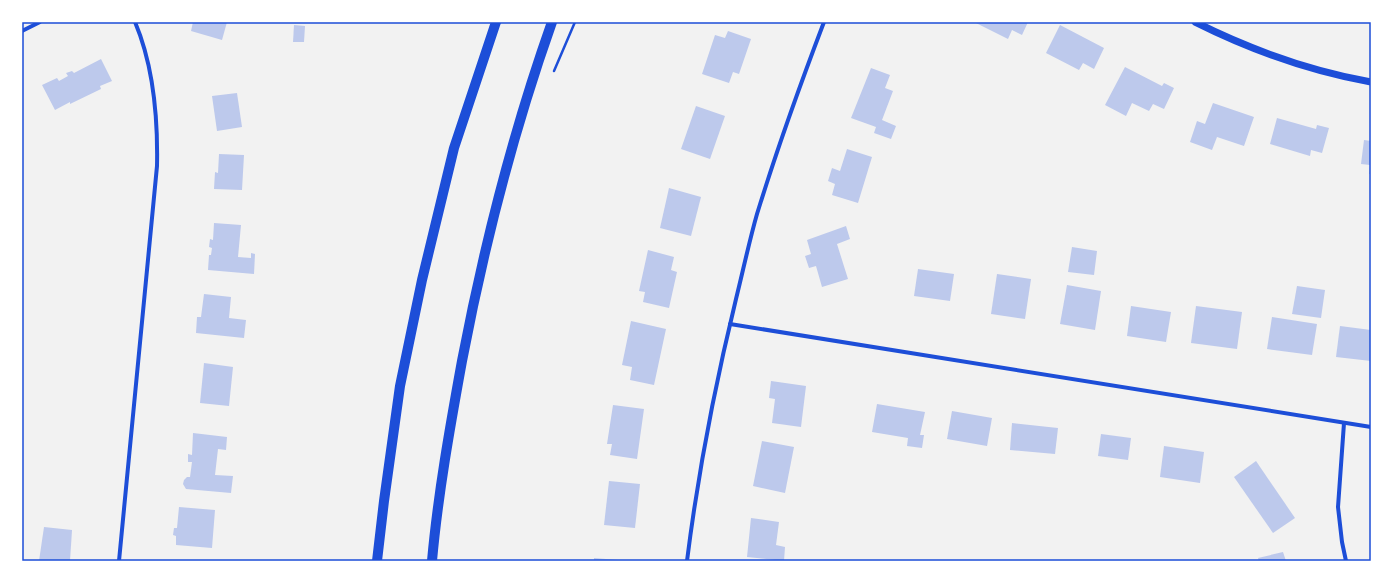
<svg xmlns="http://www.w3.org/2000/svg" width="1393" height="583" font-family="Merriweather,serif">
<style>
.building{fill:#bdc9ec}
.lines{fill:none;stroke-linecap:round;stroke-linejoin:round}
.path{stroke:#1d4ed8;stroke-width:2.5}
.minor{stroke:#1d4ed8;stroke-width:4}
.tertiary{stroke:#1d4ed8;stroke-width:7}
.primary{stroke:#1d4ed8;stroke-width:10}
.neatline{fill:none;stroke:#1d4ed8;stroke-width:1.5}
</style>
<rect width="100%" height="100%" fill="#f2f2f2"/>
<g class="building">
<polygon points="193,22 227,22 222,40 191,31"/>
<polygon points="974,22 1028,22 1022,35 1012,30 1008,39"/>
<polygon points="294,25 305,26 304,42 293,42"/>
<polygon points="1060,25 1104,48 1094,69 1083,63 1079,70 1046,53"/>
<polygon points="728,31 751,39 739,74 733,72 729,83 702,74 715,35 725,38"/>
<polygon points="101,59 112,81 100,86 101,89 70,104 70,102 55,110 42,85 57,78 59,81 68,76 66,73 72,71 74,73"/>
<polygon points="1125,67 1162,86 1164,83 1174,88 1164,109 1153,104 1149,111 1132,103 1126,116 1105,105"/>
<polygon points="871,68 890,75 885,88 893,91 882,120 896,126 891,139 874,133 876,127 851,118"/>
<polygon points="237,93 242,127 217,131 212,96"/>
<polygon points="1213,103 1254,117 1244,146 1217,137 1212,150 1190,142 1197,121 1205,124"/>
<polygon points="696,106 725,116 710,159 681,149"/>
<polygon points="1277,118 1316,129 1317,125 1329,128 1322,153 1311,150 1310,156 1270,144"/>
<polygon points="1364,140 1371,141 1371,174 1369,174 1370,165 1361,164"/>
<polygon points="847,149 872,157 858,203 832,195 835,184 828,181 832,168 840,171"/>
<polygon points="219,154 244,155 242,190 214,189 215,172 218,173"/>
<polygon points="669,188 701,197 691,236 660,228"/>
<polygon points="214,223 241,225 238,257 251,258 251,253 255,254 254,274 208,270 209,255 211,255 212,248 209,247 210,239 213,240"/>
<polygon points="846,226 850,239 837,244 848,279 822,287 816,266 809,268 805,256 811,254 807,240"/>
<polygon points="1072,247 1097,251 1094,275 1068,272"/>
<polygon points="648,250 674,257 671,270 677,272 669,308 643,302 645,292 639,291"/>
<polygon points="918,269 954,274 950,301 914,296"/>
<polygon points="997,274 1031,279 1025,319 991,314"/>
<polygon points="1067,285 1101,291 1095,330 1060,324"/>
<polygon points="1297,286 1325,290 1321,318 1292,314"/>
<polygon points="204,294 231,297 229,318 246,320 244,338 196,333 197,317 201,317"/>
<polygon points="1131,306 1171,312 1166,342 1127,336"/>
<polygon points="1196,306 1242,312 1237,349 1191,343"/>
<polygon points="1272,317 1317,324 1312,355 1267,349"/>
<polygon points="631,321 666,329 654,385 630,380 632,367 622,365"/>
<polygon points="1340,326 1371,330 1371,361 1336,357"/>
<polygon points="204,363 233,367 229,406 200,403"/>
<polygon points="771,381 806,386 801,427 772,423 775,399 769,398"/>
<polygon points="877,404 925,412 920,435 924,435 922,448 907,446 908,438 872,432"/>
<polygon points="613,405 644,409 637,459 610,455 612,444 607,444"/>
<polygon points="952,411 992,418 987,446 947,439"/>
<polygon points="1012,423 1058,428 1055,454 1010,450"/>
<polygon points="193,433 227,437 226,450 218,449 215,475 233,476 231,493 186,489 183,484 184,480 187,477 190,477 192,462 188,462 188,454 192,455"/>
<polygon points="1101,434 1131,438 1128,460 1098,456"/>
<polygon points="762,441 794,447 785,493 753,486"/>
<polygon points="1164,446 1204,452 1200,483 1160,477"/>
<polygon points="1256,461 1295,518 1273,533 1234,477"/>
<polygon points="609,481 640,484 635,528 604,525"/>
<polygon points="179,507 215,510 212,548 176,545 176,536 173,535 174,528 177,528"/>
<polygon points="751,518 779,522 776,545 785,547 784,561 747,557"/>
<polygon points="44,527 72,530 70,561 39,561"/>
<polygon points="1283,552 1286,561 1259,561 1258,558"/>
<polygon points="594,558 618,560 617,561 594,561"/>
</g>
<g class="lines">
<polyline class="path" points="554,71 575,22"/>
<g class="minor">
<polyline points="22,31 40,22"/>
<polyline points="730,324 1371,427"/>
<polyline points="1344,423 1338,507 1342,542 1346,561"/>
<path d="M119,561L157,166C158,117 154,67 135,22"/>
<path d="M687,561C698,473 715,385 736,299C743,271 749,242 757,214C777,149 800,85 824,22"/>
</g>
<path class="tertiary" d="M1195,22C1251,50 1310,71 1371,82"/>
<g class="primary">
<polyline points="377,561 384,501 400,386 422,280 454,148 496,22"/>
<path d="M432,561C438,494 450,427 462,361C484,246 513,132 552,22"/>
</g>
</g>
<rect width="1393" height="583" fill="none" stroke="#ffffff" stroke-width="46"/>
<rect x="23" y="23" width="1347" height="537" class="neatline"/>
</svg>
